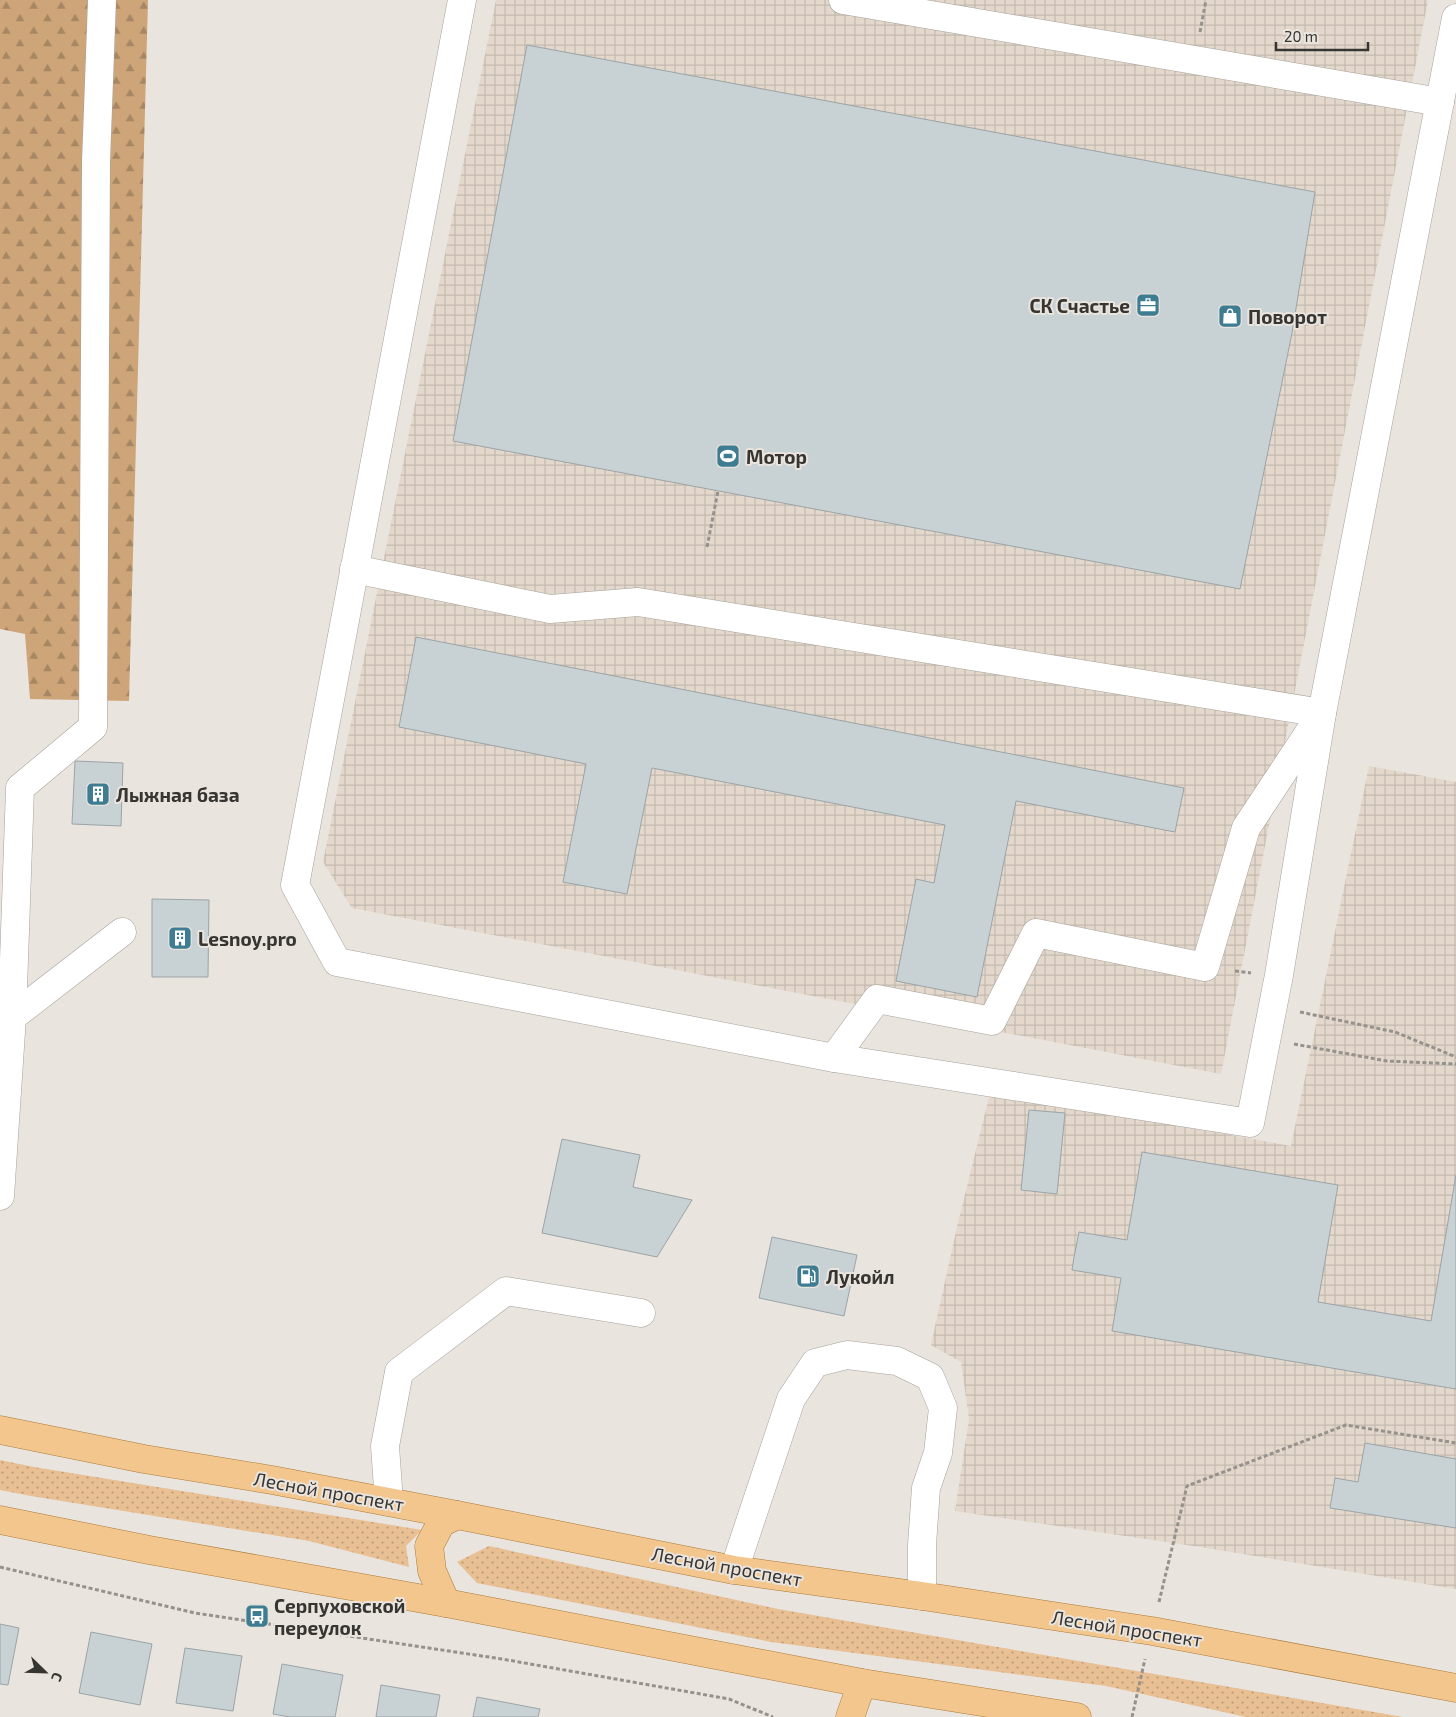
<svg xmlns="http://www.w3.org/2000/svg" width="1456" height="1717" font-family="'Exo 2',sans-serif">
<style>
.industrial{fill:url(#industrial-grid)}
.grass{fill:url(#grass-dots)}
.forest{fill:url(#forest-firs)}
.building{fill:#c8d1d4;stroke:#9ba4a7}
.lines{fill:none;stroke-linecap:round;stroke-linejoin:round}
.minor-casing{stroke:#a6a19b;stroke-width:29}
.major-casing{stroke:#ab7b3a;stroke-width:29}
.path{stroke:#95918c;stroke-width:3;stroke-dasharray:4 2.5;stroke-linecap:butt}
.minor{stroke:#fff;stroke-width:28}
.major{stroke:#f2c68c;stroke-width:28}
.labels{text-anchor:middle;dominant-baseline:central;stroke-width:4;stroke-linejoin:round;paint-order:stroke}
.poi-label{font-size:19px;font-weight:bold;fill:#373532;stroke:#eae4de;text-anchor:start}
.street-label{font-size:19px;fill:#373532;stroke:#eae4de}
</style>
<defs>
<pattern id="industrial-grid" width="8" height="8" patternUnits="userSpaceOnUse" patternTransform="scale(1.25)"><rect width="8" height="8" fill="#e3d8cb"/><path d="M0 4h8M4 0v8" fill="none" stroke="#c3baaf"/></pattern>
<pattern id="grass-dots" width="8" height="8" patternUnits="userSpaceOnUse" patternTransform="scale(1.25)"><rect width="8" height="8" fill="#e8c093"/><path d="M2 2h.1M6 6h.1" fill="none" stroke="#bd9d79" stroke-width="1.8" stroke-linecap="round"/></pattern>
<pattern id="forest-firs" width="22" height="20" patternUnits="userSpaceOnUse" patternTransform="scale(1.25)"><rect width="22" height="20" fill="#cda578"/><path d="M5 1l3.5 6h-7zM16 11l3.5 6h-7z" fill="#a78763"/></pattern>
</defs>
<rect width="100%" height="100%" fill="#eae4de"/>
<g class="industrial">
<polygon points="496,0 1428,0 1221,1074 352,908 323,862"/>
<polygon points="1369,766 1456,782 1456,1589 1200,1547 955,1511 969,1419 961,1362 931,1345 957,1227 989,1097 1064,1105 1291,1146"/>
</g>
<g class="grass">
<polygon points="0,1460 34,1467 422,1530 406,1546 409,1567 309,1541 31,1496 0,1490"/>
<polygon points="489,1546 778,1609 1403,1717 1246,1717 1106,1686 771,1642 477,1583 457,1562"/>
</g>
<polygon class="forest" points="0,0 148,0 129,701 30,699 25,634 0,629"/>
<g class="building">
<polygon points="527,45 1315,192 1292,333 1240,589 453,441"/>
<polygon points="416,637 1184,788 1175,832 1016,801 977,997 896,981 916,879 934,883 945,825 652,768 627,894 563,882 586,764 399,727"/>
<polygon points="75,761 123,763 121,826 72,824"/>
<polygon points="152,899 209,900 208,977 152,977"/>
<polygon points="1029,1110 1065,1113 1057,1194 1021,1190"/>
<polygon points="562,1139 640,1155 633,1187 692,1200 657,1257 542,1233"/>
<polygon points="1142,1152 1338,1185 1318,1302 1431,1321 1456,1175 1456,1389 1112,1331 1121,1278 1072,1270 1074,1257 1079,1232 1127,1240"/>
<polygon points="772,1237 857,1255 844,1316 759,1298"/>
<polygon points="1365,1443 1456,1459 1456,1528 1330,1508 1335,1478 1358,1482"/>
<polygon points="0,1624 19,1628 8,1685 0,1684"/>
<polygon points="91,1632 152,1644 140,1705 79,1693"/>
<polygon points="185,1648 242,1656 233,1711 176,1703"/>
<polygon points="282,1664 343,1675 335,1717 290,1717 273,1714"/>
<polygon points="381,1685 440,1695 436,1717 376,1717"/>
<polygon points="477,1697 540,1709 538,1717 473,1717"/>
</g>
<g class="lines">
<g class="minor-casing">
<g id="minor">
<polyline points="462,0 295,885 337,962 834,1058 1250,1123 1279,975 1322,713 1456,18"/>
<polyline points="843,0 1440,102"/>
<polyline points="354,569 550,609 638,602 1322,713 1246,828 1205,967 1036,933 992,1021 877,999 834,1058"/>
<polyline points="12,1017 20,788 93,727 96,162 102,0"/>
<polyline points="0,1196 12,1017 122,932"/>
<polyline points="389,1502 385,1446 399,1372 506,1291 641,1313"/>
<polyline points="734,1570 791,1399 815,1363 847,1355 897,1361 930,1377 943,1408 938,1453 926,1488 922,1545 922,1596"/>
</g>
</g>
<g class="major-casing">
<g id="major">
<polyline points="0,1430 144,1459 272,1480 457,1515 734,1570 922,1596 1152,1631 1456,1688"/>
<polyline points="0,1520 149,1550 446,1603 862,1683 1077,1717"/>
<polyline points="446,1603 432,1571 429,1546 441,1523 457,1515"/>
<polyline points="850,1717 862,1683"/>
</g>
</g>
<g class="path">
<polyline points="1200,32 1206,0"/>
<polyline points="707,547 718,491"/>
<polyline points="1235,971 1251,973"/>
<polyline points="1300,1012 1395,1032 1456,1057"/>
<polyline points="1294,1044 1387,1061 1456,1064"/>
<polyline points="0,1567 195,1613 502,1659 729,1699 773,1717"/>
<polyline points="1159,1602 1187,1486 1346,1425 1456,1443"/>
<polyline points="1132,1717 1145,1659"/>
</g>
<use href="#minor" class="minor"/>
<use href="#major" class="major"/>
</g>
<defs>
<g id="office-square" transform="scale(1.25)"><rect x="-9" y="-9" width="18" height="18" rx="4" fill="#3d7c91" stroke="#eae4de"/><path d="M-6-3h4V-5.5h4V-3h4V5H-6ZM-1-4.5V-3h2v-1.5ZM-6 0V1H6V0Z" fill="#fff"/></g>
<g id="shop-square" transform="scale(1.25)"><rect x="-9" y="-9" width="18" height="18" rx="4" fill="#3d7c91" stroke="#eae4de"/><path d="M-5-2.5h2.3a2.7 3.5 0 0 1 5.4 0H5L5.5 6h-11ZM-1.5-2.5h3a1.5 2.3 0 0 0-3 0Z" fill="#fff"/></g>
<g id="stadium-square" transform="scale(1.25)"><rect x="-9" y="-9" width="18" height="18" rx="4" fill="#3d7c91" stroke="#eae4de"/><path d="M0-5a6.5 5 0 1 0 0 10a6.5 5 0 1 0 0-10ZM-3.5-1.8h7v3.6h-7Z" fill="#fff"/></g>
<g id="building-square" transform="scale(1.25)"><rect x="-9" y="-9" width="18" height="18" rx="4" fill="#3d7c91" stroke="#eae4de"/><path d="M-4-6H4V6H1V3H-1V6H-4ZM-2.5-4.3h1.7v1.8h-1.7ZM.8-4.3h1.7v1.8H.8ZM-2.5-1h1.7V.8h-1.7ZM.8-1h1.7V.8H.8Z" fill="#fff"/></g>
<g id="fuel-square" transform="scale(1.25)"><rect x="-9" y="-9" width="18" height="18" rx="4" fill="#3d7c91" stroke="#eae4de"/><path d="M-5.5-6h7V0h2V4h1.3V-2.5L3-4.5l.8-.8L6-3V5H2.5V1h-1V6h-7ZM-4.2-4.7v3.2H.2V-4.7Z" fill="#fff"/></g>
<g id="bus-square" transform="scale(1.25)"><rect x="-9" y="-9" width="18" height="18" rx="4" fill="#3d7c91" stroke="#eae4de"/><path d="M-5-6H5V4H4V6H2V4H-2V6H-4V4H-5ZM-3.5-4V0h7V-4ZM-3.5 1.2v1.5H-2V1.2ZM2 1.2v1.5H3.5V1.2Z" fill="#fff"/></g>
</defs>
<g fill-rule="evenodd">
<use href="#office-square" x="1148" y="305"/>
<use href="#shop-square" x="1230" y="316"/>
<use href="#stadium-square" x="728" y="456"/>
<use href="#building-square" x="98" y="794"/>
<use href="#building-square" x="180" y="938"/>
<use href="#fuel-square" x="808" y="1276"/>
<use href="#bus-square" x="257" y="1616"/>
</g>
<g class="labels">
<g class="poi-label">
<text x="1130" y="305" text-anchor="end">СК Счастье</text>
<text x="1248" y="316">Поворот</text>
<text x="746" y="456">Мотор</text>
<text x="116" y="794">Лыжная база</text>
<text x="198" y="938">Lesnoy.pro</text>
<text x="826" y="1276">Лукойл</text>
<text x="274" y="1605">Серпуховской<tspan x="274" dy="22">переулок</tspan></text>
</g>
<g class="street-label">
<text transform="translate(329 1491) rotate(10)">Лесной проспект</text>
<text transform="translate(727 1566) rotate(10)">Лесной проспект</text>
<text transform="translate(1127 1628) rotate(9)">Лесной проспект</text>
</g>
</g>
<g transform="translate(45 1672) rotate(113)" stroke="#eae4de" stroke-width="4" paint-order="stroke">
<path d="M0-4L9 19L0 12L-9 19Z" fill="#373532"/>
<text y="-8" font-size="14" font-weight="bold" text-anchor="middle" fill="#373532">С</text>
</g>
<path d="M1276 42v8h92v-8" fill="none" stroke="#373532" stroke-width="2.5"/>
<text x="1284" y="42" font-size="15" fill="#373532" stroke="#eae4de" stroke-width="4" paint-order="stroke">20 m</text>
</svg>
